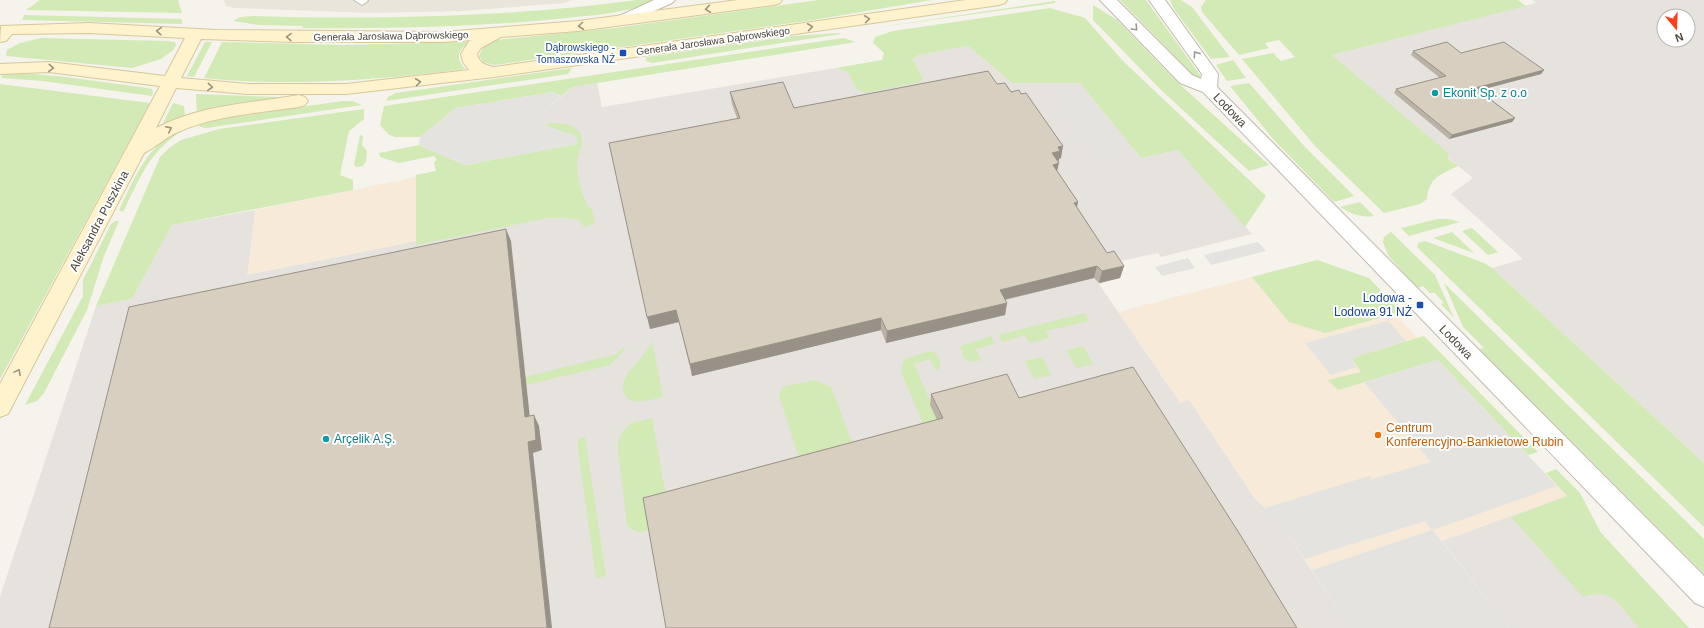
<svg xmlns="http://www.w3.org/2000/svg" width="1704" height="628" font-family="Helvetica,sans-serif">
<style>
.residential{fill:#eae5da}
.commercial{fill:#f7ead8}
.industrial{fill:#e6e2dd;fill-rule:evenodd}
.green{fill:#d2eab5}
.parking{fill:#e5e3e0}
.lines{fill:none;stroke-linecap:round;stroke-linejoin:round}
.minor-casing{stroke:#c2bbae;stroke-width:2}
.tertiary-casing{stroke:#c2bbae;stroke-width:2}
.secondary-casing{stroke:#d6c79b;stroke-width:2}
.minor{fill:#fff;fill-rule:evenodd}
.tertiary{fill:#fff;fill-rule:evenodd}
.secondary{fill:#fff3cd;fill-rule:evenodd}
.wall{fill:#bab2a6}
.shaded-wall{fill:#979187}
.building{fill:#d8cfc1;stroke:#979187}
.oneway{stroke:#9c937c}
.oneway2{stroke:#9c9892}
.transit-dot{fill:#1a4fb4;stroke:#fff;stroke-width:1.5}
.culture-dot{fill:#0f9aa8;stroke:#fff;stroke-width:1.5}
.food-dot{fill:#e8710a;stroke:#fff;stroke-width:1.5}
.labels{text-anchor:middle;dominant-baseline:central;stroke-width:4;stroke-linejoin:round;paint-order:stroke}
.far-street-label{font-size:10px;fill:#4b4439;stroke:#fff}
.far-transit-label{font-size:10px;fill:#164399;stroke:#fff;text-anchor:end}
.culture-label{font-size:12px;fill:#0d838f;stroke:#fff;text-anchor:start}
.street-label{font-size:12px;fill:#4b4439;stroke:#fff}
.transit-label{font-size:12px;fill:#164399;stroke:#fff;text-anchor:end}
.food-label{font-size:12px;fill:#c56008;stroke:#fff;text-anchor:start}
</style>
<rect width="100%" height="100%" fill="#f6f3ec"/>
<polygon class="residential" points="224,0 572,0 565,3 462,11 372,13 234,8 226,6"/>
<g class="commercial">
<polygon points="416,177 418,241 246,275 255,210"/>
<polygon points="1317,260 1357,274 1567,496 1442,541 1433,530 1312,570 1279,521 1255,499 1189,400 1180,403 1118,312"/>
</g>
<g class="industrial">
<path d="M1532,0H1704V463L1492,268L1523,259L1451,194L1473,178L1448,158L1332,55L1536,3ZM1664,16H1688V40H1664Z"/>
<polygon points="968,46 1012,83 1080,83 1141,158 1178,150 1252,234 1161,257 1158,253 1111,263 1120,278 1099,284 1180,403 1189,400 1255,499 1279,521 1350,628 0,628 0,597 96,306 132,299 172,225 255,210 247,275 417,241 416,175 577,144 547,126 545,111 572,87 597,83 602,107 836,68 848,72 856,89 923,78 913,60 918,55"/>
<polygon points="1567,496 1689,628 1509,628 1442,541"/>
</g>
<g class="green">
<polygon points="40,0 178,0 182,13 26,10"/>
<path d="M637,0H658C627,14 591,15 557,19C472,27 388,29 302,28L303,26L259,25L233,21L240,17L253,16C382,20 509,17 637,0Z"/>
<polygon points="819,0 932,0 813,20 494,65 483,62 479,56 484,46 496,40 615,28"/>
<polygon points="1120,0 1146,0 1200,75 1200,77 1195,77"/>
<polygon points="1170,0 1181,0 1192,7 1230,57 1211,59 1174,9"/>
<path d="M1206,0H1518L1526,6L1332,55L1448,153V159L1458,166C1440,175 1429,177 1427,199L1420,204L1384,213L1315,146L1242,59L1273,53L1281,61L1295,57L1279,40L1265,43L1269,48L1239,55L1202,12L1201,7Z"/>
<polygon points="1055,1 1055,3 852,31 853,31"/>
<polygon points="1093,5 1117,20 1176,81 1269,165 1249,171 1161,90 1093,20"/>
<polygon points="1050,8 1085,18 1123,61 1266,196 1245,227 1178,150 1141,158 1080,83 1012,83 968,46 918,55 913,60 923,78 920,82 865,93 856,89 848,72 836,68 882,60 884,53 873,43 875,37 893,31"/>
<polygon points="24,15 182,19 182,24 22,20"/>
<polygon points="838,33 841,34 652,63 646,61 646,57 793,36"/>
<polygon points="41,38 166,41 175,42 176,45 173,50 161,59 132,68 6,56 7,50 20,43"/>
<polygon points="843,38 856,42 572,87 561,96 554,92 456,108 420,137 395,137 389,135 380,125 384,106"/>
<polygon points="205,42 212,42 194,77 187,76"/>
<path d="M222,42L342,45L469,42C458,50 455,58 465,69C378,80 292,87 204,78Z"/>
<polygon points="1233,60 1246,78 1227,81 1216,65"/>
<polygon points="572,68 568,74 386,101 388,97 396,93"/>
<polygon points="10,72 66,77 147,88 152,89 153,93 152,96 43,81 1,78 4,73"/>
<polygon points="1249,83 1306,148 1354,196 1334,202 1273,139 1230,86"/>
<polygon points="0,84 150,103 0,379"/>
<polygon points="196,94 277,97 278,98 197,114"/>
<polygon points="342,101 352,101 362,105 206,128 200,127 198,124 231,117"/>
<polygon points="173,103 184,106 185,117 161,127"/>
<polygon points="364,109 364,119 349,131 340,175 353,180 353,190 172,225 132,299 96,306 160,157 169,148 181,140 219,129"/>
<path d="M546,123C560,123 583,123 582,143C581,149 578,154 577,161C577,172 582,204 592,209L595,224L584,227L579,220L567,218H547L416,245V175L436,171L434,162L437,160L434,156L399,163L380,157L379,153L419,145L465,165L577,144L576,136L547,126Z"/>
<path d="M185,129C149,151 141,176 123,212L119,210C135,178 148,141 185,129Z"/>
<polygon points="360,135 363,136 362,145 367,151 366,161 363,166 356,167 354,165"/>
<path d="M1360,202L1374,216C1360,218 1352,214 1340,207Z"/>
<polygon points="1437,219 1448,219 1460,222 1409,236 1401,228"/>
<polygon points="115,221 119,221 104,256 87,310 44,393 37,401 25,405 83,296 83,280 111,224"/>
<polygon points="1472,228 1498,252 1488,255 1462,231"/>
<polygon points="1391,232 1435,275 1454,318 1441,304 1444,303 1435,293 1430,293 1423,286 1417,288 1388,255 1383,242 1384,237"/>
<polygon points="1452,232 1474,253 1433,238"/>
<polygon points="1425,241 1484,263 1492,268 1704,463 1704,527 1417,247 1418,243"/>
<polygon points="1317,260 1369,278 1401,312 1325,333 1289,322 1252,277"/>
<polygon points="1444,283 1704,539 1704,574 1479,349 1484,348 1463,327"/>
<polygon points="1085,313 1089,321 1046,331 1049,338 1029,343 1025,335 1002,342 998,335"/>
<polygon points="991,336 995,344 976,349 981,360 972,362 965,360 960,346"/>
<polygon points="1424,336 1538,452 1528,455 1438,360 1338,390 1328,380 1361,372 1352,359 1355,357"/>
<path d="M652,341L663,397C652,399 632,407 625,395C614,377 647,358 652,341Z"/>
<polygon points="1083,346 1093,364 1077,368 1066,350"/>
<polygon points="622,348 626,348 610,365 526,385 525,377 617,354"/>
<path d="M931,351C938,354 942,362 939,369L936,371L930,359L914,364L942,429L927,433L901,372L904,359Z"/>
<polygon points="1042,357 1051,375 1034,379 1025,361"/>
<polygon points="815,380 831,387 856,453 802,468 779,395 782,387"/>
<polygon points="652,418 667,502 651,530 639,532 629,528 627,523 617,445 622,432 631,423"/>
<polygon points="585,437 606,576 596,578 577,442 580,438"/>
<path d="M1556,469L1580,493L1601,533L1689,628H1639C1621,608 1613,586 1583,597L1511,517L1567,496L1546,473Z"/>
</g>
<g class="parking">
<polygon points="1072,88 1085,93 1130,149 1097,157 1051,92"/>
<polygon points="554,92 561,96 545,111 547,126 576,136 577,144 465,165 419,145 420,137 456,108"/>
<polygon points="1258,242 1266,251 1211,265 1204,255"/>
<polygon points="1188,258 1195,268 1162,276 1155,267"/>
<polygon points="1388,321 1406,341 1355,357 1352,359 1357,367 1331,375 1305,343"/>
<polygon points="1438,360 1557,486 1433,530 1509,628 1350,628 1312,570 1432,530 1425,521 1305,559 1279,521 1265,508 1369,476 1372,479 1431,462 1364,382"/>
</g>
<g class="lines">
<g class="minor-casing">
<polygon id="minor" points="354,0 367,0 368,1 362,5"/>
</g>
<g class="tertiary-casing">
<g id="tertiary">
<polygon points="654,0 675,0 672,3 625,24 615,24 612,21 615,18"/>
<polygon points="1100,0 1117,0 1192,75 1201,79 1202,74 1149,0 1165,0 1218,74 1217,87 1704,576 1704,607 1695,603 1203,92 1180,83"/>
</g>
</g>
<g class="secondary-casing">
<path id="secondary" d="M738,0H782L780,3L774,5L578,31L501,37L481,48L477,54C479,63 485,65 494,67L966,0H1007L1005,3L999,5L494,77L346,94H248L176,88L156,128C199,105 252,103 299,95L305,97L308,101L305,105L299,107C259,113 216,115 178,132C166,137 156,147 144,153L8,414L0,417V384L160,86L49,72L0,74V64L49,62L165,76L185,38L89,33L12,34L6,41L0,42L1,26L89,23L216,30L444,32L578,21ZM201,39L295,42H444L473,40L469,41L461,54L463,62L469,70L346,84H248L181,78Z"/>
</g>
<use href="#minor" class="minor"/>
<use href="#tertiary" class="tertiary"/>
<use href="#secondary" class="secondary"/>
</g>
<g class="wall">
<polygon points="1413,51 1461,53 1544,70 1541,74 1479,90 1515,118 1512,122 1449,139 1394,93 1396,89 1440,78 1411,55"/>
<polygon points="997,84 1011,92 1061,158 1059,159 1057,171 1078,202 1077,207 1107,253 1124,266 1120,278 1099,283 1094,278 1005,300 1007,303 1005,315 886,343 881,330 692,376 679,322 650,329 737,118 732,104 730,92 794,108"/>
<polygon points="931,394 1019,398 937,420 930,405"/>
</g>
<g class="shaded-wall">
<polygon points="1544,70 1541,74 1473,92 1475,88"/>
<polygon points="1515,118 1512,122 1449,139 1452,135"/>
<polygon points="1063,146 1061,158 1059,159 1058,163 1052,153 1058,147"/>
<polygon points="1059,163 1056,175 1053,165"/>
<polygon points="1078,202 1075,214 1074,203"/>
<polygon points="506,229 511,241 531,428 525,417"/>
<polygon points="1097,266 1094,278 998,301 1000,290"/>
<polygon points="1124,266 1120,278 1099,283 1102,271"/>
<polygon points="1007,303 1005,315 886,343 887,331"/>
<polygon points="676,310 679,322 650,329 647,317"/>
<polygon points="881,318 881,330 692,376 690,364"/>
<polygon points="534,415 539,426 542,450 533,453 552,628 547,628 528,442"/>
</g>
<g class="building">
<polygon points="1447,42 1461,53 1504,42 1544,70 1475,88 1515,118 1452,135 1396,89 1446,76 1413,51"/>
<polygon points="988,71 997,84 1005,83 1011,92 1019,90 1021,94 1026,93 1063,146 1058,147 1060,151 1052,153 1059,163 1053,165 1078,202 1074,203 1107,253 1114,251 1124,266 1102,271 1097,266 1000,290 1007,303 887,331 881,318 690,364 676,310 647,317 609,143 740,118 730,92 783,82 794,108"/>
<polygon points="506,229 525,417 534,415 536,440 528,442 547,628 49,628 129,307"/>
<polygon points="1133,367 1241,536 1297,628 666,628 643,498 943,418 931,394 1007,374 1019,398"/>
</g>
<defs><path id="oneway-chevron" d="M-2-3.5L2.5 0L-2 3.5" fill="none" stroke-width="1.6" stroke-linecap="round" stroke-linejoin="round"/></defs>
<g class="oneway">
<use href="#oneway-chevron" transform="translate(708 9) rotate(172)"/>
<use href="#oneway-chevron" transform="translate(867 19) rotate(-8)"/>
<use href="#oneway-chevron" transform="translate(581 26) rotate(173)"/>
<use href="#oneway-chevron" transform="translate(810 27) rotate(-8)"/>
<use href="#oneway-chevron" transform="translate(159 31) rotate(-176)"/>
<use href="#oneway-chevron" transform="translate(289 37) rotate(-179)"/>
<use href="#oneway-chevron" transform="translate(51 68) rotate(4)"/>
<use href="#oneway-chevron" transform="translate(418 82) rotate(-7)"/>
<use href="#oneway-chevron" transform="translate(210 87) rotate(5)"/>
<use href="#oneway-chevron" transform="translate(169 129) rotate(-26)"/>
<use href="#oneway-chevron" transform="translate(18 372) rotate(-62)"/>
</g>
<g class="oneway2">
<use href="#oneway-chevron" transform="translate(1135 28) rotate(46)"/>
<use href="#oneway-chevron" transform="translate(1196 54) rotate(-126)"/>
</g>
<g class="transit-dot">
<rect x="619" y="49" width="8" height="8" rx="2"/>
<rect x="1416" y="301" width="8" height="8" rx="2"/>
</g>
<g class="culture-dot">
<circle cx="1435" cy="93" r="4"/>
<circle cx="326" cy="439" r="4"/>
</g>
<circle class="food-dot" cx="1378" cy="435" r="4"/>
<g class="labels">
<g class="far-street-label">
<text transform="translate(391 36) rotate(-1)">Generała Jarosława Dąbrowskiego</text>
<text transform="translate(713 41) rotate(-8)">Generała Jarosława Dąbrowskiego</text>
</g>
<g class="far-transit-label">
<text x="615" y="47">Dąbrowskiego -<tspan x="615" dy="12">Tomaszowska NŻ</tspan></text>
</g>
<g class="culture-label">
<text x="1443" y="93">Ekonit Sp. z o.o</text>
<text x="334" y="439">Arçelik A.Ş.</text>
</g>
<g class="street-label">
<text transform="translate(1230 110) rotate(46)">Lodowa</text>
<text transform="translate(99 221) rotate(-62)">Aleksandra Puszkina</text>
<text transform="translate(1456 342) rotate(46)">Lodowa</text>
</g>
<g class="transit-label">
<text x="1412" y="298">Lodowa -<tspan x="1412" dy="14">Lodowa 91 NŻ</tspan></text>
</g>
<g class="food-label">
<text x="1386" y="428">Centrum<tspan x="1386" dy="14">Konferencyjno-Bankietowe Rubin</tspan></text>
</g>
</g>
<g transform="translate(1676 28) rotate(161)"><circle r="19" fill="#ffffff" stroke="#b7b4b0"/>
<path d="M0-3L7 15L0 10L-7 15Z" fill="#fc3f1d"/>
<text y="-6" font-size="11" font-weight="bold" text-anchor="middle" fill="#4b4439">N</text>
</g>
</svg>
